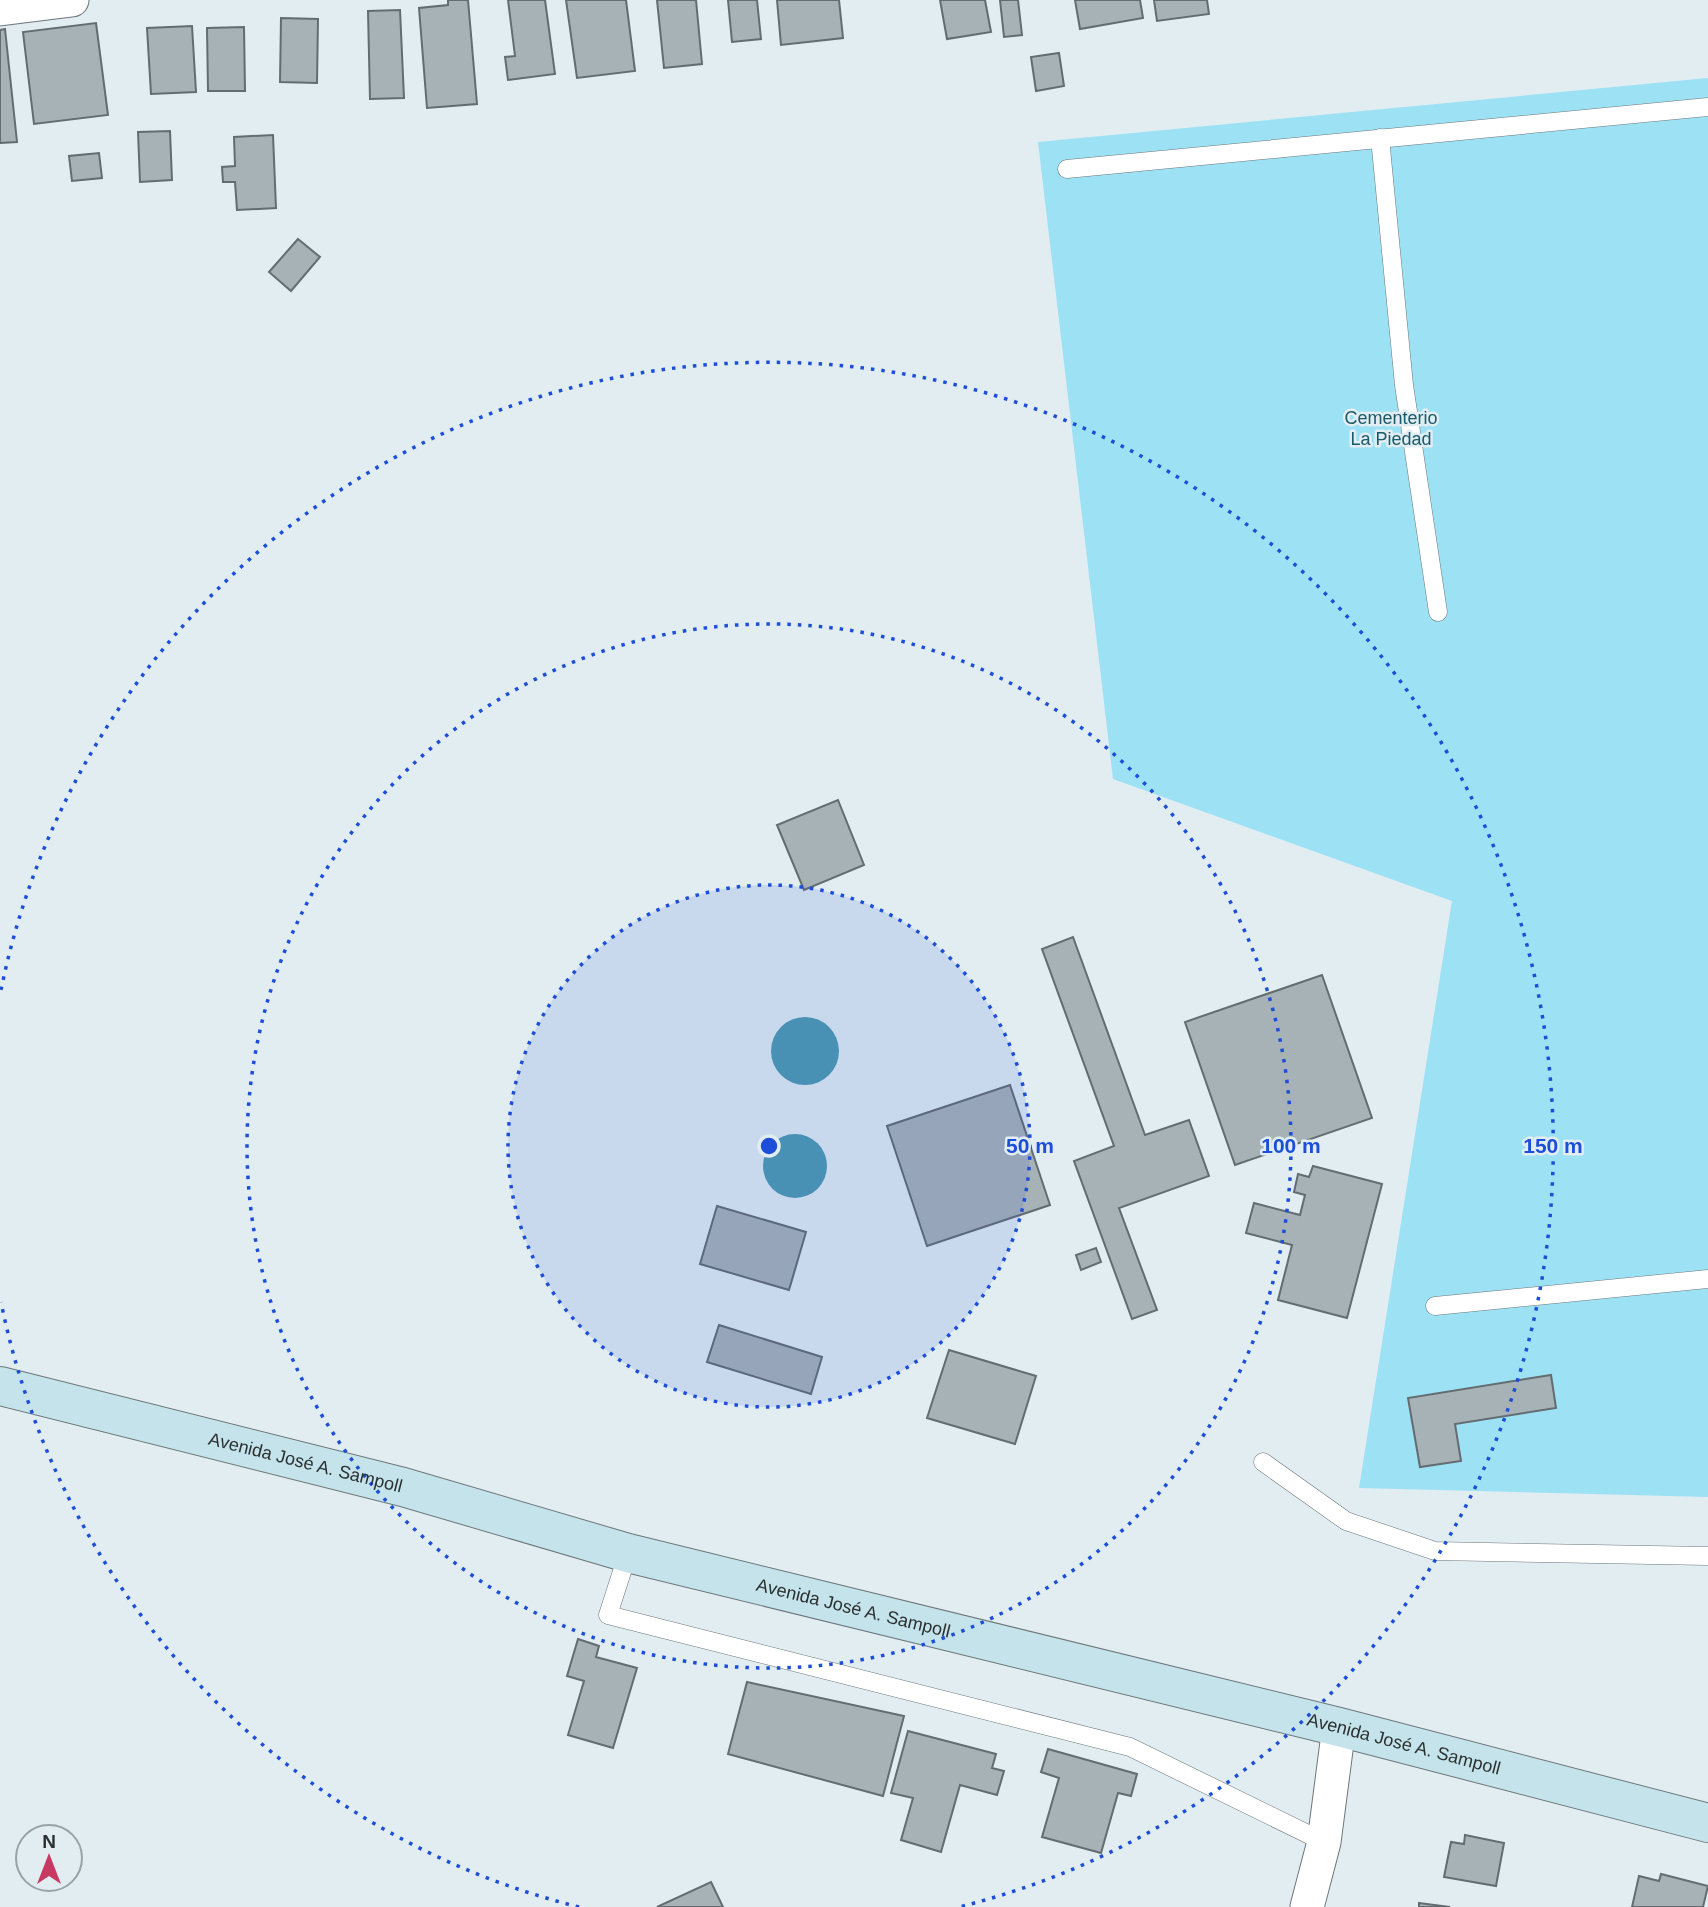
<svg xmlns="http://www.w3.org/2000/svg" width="1708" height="1907" font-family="Arial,sans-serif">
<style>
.green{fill:#9de1f5}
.water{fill:#4e9bb0}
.building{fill:#a7b2b6;stroke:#636d71;stroke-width:2}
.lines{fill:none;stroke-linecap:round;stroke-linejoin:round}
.lane-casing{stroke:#6d777b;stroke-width:19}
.street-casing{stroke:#6d777b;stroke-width:35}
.secondary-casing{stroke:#6d777b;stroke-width:40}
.lane{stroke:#fff;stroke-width:18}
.street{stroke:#fff;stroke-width:33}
.secondary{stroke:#c4e3eb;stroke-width:38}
.ring{fill:none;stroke:#1d4ed8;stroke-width:3.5;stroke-dasharray:3.5 7}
.labels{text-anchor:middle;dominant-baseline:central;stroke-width:5;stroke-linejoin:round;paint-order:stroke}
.park-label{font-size:18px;fill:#1b5a6a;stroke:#e1edf1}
.street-label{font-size:18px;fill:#2c3132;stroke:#e1edf1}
.centre{fill:#1d4ed8;stroke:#e1edf1;stroke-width:3.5}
.ring-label{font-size:21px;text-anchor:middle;font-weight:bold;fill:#1d4ed8;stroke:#e1edf1;stroke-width:5;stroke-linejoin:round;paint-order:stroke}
</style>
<rect width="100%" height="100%" fill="#e1edf1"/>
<polygon class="green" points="1708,78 1708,1497 1359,1488 1452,901 1113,779 1038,142"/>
<g class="water">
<circle cx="805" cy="1051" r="34"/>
<circle cx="795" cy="1166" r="32"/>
</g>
<g class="building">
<polygon points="448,0 468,0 477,104 427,108 419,8 448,5"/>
<polygon points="508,0 545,0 555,74 508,80 505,57 515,56"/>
<polygon points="566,0 626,0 635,71 577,78"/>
<polygon points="657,0 696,0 702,64 664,68"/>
<polygon points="728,0 757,0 761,39 732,42"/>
<polygon points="777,0 839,0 843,38 781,45"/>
<polygon points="940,0 985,0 991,32 947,39"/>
<polygon points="1000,0 1018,0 1022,35 1004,37"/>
<polygon points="1075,0 1140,0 1143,18 1080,29"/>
<polygon points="1154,0 1207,0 1209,14 1157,21"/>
<polygon points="400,10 404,98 370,99 368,11"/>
<polygon points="281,18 318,19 317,83 280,82"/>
<polygon points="96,23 108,115 34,124 23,32"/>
<polygon points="192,26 196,92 151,94 147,28"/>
<polygon points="244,27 245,91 208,91 207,28"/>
<polygon points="5,29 17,142 0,143 0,30"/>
<polygon points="1059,53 1064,86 1036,91 1031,57"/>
<polygon points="170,131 172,180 140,182 138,132"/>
<polygon points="273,135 276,208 237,210 235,182 223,182 222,167 235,166 234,137"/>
<polygon points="99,153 102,178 72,181 69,156"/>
<polygon points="298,239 320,257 291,291 269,272"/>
<polygon points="838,800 864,865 804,890 777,825"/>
<polygon points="1073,937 1145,1135 1189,1120 1209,1176 1119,1208 1157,1310 1132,1319 1074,1161 1114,1146 1042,949"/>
<polygon points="1322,975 1372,1118 1235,1165 1185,1022"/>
<polygon points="1010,1085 1050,1205 927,1246 887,1126"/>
<polygon points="1313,1166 1382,1184 1347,1318 1278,1300 1292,1245 1246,1233 1254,1203 1300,1215 1305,1195 1294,1192 1298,1174 1309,1177"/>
<polygon points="717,1206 806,1232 789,1290 700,1264"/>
<polygon points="1096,1248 1101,1262 1081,1270 1076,1255"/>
<polygon points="719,1325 822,1357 811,1394 707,1362"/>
<polygon points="949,1350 1036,1376 1015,1444 927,1418"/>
<polygon points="1551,1375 1556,1408 1455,1424 1461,1461 1420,1467 1408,1398"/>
<polygon points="578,1639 599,1646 596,1657 637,1668 613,1748 568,1735 584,1681 567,1676"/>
<polygon points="747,1682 904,1716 883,1796 728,1754"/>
<polygon points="908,1731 996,1754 992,1768 1004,1771 997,1795 960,1785 941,1852 901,1840 913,1798 891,1793"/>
<polygon points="1048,1749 1137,1774 1131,1796 1118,1793 1101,1853 1042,1837 1059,1778 1041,1772"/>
<polygon points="1465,1835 1504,1843 1496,1886 1444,1877 1451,1842 1464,1844"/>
<polygon points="1661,1874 1708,1886 1703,1907 1632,1907 1639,1876 1659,1881"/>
<polygon points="711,1882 723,1907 657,1907"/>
<polygon points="1419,1903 1450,1907 1419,1907"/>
</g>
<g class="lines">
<g class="lane-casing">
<g id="lane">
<polyline points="1380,138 1404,385 1438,612"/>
<polyline points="1067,169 1708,107"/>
<polyline points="1435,1306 1708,1279"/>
<polyline points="1263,1462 1346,1521 1435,1551 1708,1556"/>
<polyline points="628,1553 608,1615 1130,1747 1324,1842"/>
</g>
</g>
<g class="street-casing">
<g id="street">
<polyline points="0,9 72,0"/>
<polyline points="1307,1907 1324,1842 1339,1727"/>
</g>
</g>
<g class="secondary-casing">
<g id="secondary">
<path id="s1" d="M0,1386L403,1487L628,1553L1339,1727L1708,1823"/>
</g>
</g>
<use href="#lane" class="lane"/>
<use href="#street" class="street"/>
<use href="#secondary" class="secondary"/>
</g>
<circle cx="769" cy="1146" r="261" fill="#1d4ed8" fill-opacity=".12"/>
<g class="ring">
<circle cx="769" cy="1146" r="261"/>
<circle cx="769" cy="1146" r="522"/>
<path d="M579 1907A784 784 0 0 1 1 1302M1 990A784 784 0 1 1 959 1907"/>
</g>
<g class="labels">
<g class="park-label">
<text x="1391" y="418">Cementerio<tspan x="1391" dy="21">La Piedad</tspan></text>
</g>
<g class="street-label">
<text stroke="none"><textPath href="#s1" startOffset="315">Avenida José A. Sampoll</textPath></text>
<text stroke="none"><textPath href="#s1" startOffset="882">Avenida José A. Sampoll</textPath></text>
<text stroke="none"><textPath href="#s1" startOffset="1449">Avenida José A. Sampoll</textPath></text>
</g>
</g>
<circle cx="769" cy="1146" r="10" class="centre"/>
<g class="ring-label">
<text x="1030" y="1153">50 m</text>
<text x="1291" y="1153">100 m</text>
<text x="1553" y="1153">150 m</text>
</g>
<g transform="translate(49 1858)"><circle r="33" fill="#e1edf1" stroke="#99a2a5" stroke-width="2"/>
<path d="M0-5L12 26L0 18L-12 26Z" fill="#c83962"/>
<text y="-10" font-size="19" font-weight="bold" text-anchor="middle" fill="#2c3132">N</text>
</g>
</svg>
